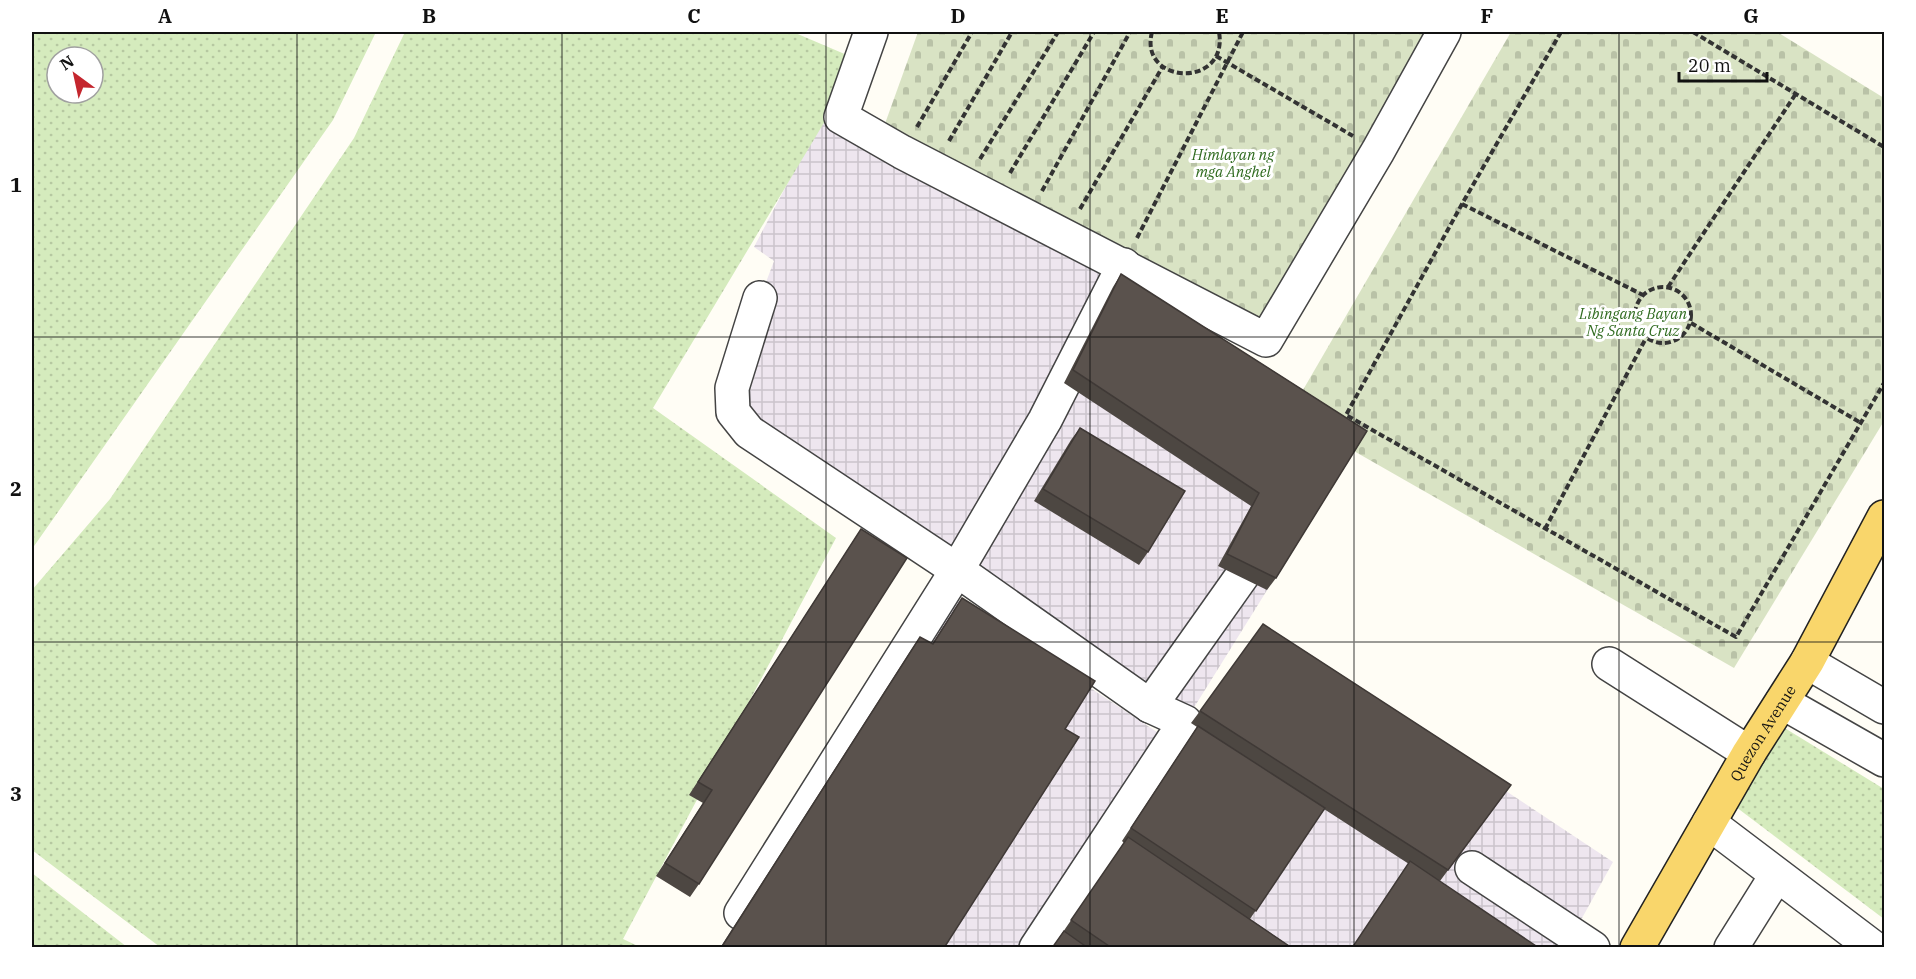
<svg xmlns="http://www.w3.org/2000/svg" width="1916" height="979" font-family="'IBM Plex Serif',serif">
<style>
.industrial{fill:url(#industrial-grid)}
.grass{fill:url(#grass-dots);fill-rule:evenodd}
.cemetery{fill:url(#cemetery-stones)}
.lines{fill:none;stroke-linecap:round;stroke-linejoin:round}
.minor-casing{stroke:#444;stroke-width:36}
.major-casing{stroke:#222;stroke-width:36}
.path{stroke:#333;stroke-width:4;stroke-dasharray:6 3;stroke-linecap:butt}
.minor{stroke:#fff;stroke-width:33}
.major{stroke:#f9d66b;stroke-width:33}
.wall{fill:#4d4742}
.building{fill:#5a524d;stroke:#3f3936;stroke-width:1.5}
.grid{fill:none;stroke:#111;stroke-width:1.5;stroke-opacity:0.55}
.labels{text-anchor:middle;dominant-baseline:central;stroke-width:6;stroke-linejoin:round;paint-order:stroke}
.park-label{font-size:15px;font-style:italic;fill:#2f6b1f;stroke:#fff}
.street-label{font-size:15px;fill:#111;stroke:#fff}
.neatline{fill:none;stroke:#111;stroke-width:2}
.grid-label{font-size:20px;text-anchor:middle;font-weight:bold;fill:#111}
</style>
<defs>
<pattern id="industrial-grid" width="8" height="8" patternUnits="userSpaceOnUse" patternTransform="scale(1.5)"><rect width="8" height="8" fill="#eee6ef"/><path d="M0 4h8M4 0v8" fill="none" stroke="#cbc4cc"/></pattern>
<pattern id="grass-dots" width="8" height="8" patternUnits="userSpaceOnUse" patternTransform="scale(1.5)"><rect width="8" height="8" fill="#d5ebbd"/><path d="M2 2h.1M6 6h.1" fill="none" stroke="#b6c8a1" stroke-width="1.8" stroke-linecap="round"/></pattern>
<pattern id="cemetery-stones" width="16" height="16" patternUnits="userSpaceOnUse" patternTransform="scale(1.5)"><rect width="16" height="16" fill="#d9e3c4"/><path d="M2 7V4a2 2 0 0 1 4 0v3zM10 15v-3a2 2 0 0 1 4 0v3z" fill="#b9c2a7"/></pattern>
</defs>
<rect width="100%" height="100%" fill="#fffdf5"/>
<g class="industrial">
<polygon points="825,112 1114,261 1113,287 1358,444 1185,722 733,412 760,298 774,261 754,247"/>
<polygon points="944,591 1172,742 1037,947 720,948"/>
<polygon points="1260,628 1613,862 1566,947 1075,948"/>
</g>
<g class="grass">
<path d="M32,32H376L333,120L32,549ZM57,57H93V93H57Z"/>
<polygon points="405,32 793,32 861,61 653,408 836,538 623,939 640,947 160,947 32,850 32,590 110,499 354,138"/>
<polygon points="1783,727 1884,789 1884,919 1736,807"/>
<polygon points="32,873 127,947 32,947"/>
</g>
<g class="cemetery">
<polygon points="918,32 1460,32 1284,335 882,132"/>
<polygon points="1511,32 1777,32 1884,98 1884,421 1734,668 1289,414"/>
</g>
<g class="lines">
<g class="minor-casing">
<g id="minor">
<polyline points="871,32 841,117 902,152 1266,340 1378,151 1444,32"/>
<polyline points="760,298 732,388 733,412 749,432 957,570 1150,706 1185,722 1036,948"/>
<polyline points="1807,662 1884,707"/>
<polyline points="1609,664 1749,753"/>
<polyline points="1782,702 1884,760"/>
<polyline points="1150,706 1259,552"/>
<polyline points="1709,823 1874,948"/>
<polyline points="1472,868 1593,948"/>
<polyline points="741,913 957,570 1045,420 1124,265"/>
<polyline points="1731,948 1776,876"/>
</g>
</g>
<g class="major-casing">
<g id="major">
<path id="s1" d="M1637,948L1749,753L1807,662L1884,517"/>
</g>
</g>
<g class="path">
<path d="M1152,32C1138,85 1229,89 1219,32"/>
<polyline points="1561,32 1462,204 1346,415 1736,637 1884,383"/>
<polyline points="1693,32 1884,147"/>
<polyline points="1216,56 1353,136"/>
<polyline points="917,127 972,32"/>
<polyline points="949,141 1012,32"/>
<polyline points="980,159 1058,32"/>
<polyline points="1010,173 1094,32"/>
<polyline points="1042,191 1130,32"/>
<polyline points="1462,204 1643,295"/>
<polyline points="1080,209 1163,66"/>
<polyline points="1137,238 1243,32"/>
<circle cx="1663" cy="315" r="28"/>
<polyline points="1668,287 1795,95"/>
<polyline points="1691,323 1861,423"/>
<polyline points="1545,529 1646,338"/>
</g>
<use href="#minor" class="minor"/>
<use href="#major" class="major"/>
</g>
<g class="wall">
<polygon points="1121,274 1367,431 1276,578 1267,590 1218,566 1251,506 1064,383 1113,287"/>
<polygon points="1080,428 1148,552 1139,565 1034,501 1071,440"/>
<polygon points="861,529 699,884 690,897 656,876 703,803 689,795"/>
<polygon points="962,598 1065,729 944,948 720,948 911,650 920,637 932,644"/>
<polygon points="1200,711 1511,785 1440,881 1409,864 1324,809 1250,919 1292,948 1052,948 1124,843 1122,841 1197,727 1191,723"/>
</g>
<g class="building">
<polygon points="1121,274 1367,431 1276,578 1227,554 1259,493 1073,370"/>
<polygon points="1080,428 1185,491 1148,552 1043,489"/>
<polygon points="861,529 907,558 699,884 665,863 712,790 698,782"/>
<polygon points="962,598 1095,681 1065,729 1079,737 944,948 721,948 920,637 933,644"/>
<polygon points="1263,624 1511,785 1448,870 1200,711"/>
<polygon points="1198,726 1325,808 1256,911 1131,828"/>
<polygon points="1128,837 1292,948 1112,948 1071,920"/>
<polygon points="1410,861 1539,948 1352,948"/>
<polygon points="1064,931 1088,948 1052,948"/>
</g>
<path class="grid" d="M297,32V948M562,32V948M826,32V948M1090,32V948M1354,32V948M1619,32V948M32,337H1884M32,642H1884"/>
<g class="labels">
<g class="park-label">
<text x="1233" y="154">Himlayan ng<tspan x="1233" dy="17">mga Anghel</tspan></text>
<text x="1633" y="313">Libingang Bayan<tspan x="1633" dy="17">Ng Santa Cruz</tspan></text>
</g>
<g class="street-label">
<text stroke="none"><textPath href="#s1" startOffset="249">Quezon Avenue</textPath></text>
</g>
</g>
<rect width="1916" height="979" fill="none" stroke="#ffffff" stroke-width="66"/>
<g transform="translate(75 75) rotate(327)"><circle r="28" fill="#ffffff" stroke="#a0a0a0" stroke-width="1.5"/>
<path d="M0-4.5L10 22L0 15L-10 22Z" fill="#c4262e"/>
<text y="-9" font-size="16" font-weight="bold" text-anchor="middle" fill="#111111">N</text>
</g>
<path d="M1679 72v9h88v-9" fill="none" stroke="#111111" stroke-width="3"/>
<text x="1688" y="72" font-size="18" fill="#111111" stroke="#ffffff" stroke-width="4.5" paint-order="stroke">20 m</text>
<rect x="33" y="33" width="1850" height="913" class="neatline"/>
<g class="grid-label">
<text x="165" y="23">A</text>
<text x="429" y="23">B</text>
<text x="694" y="23">C</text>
<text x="958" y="23">D</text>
<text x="1222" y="23">E</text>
<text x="1487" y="23">F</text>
<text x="1751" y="23">G</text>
<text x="16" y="192">1</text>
<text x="16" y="496">2</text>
<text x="16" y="801">3</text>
</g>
</svg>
